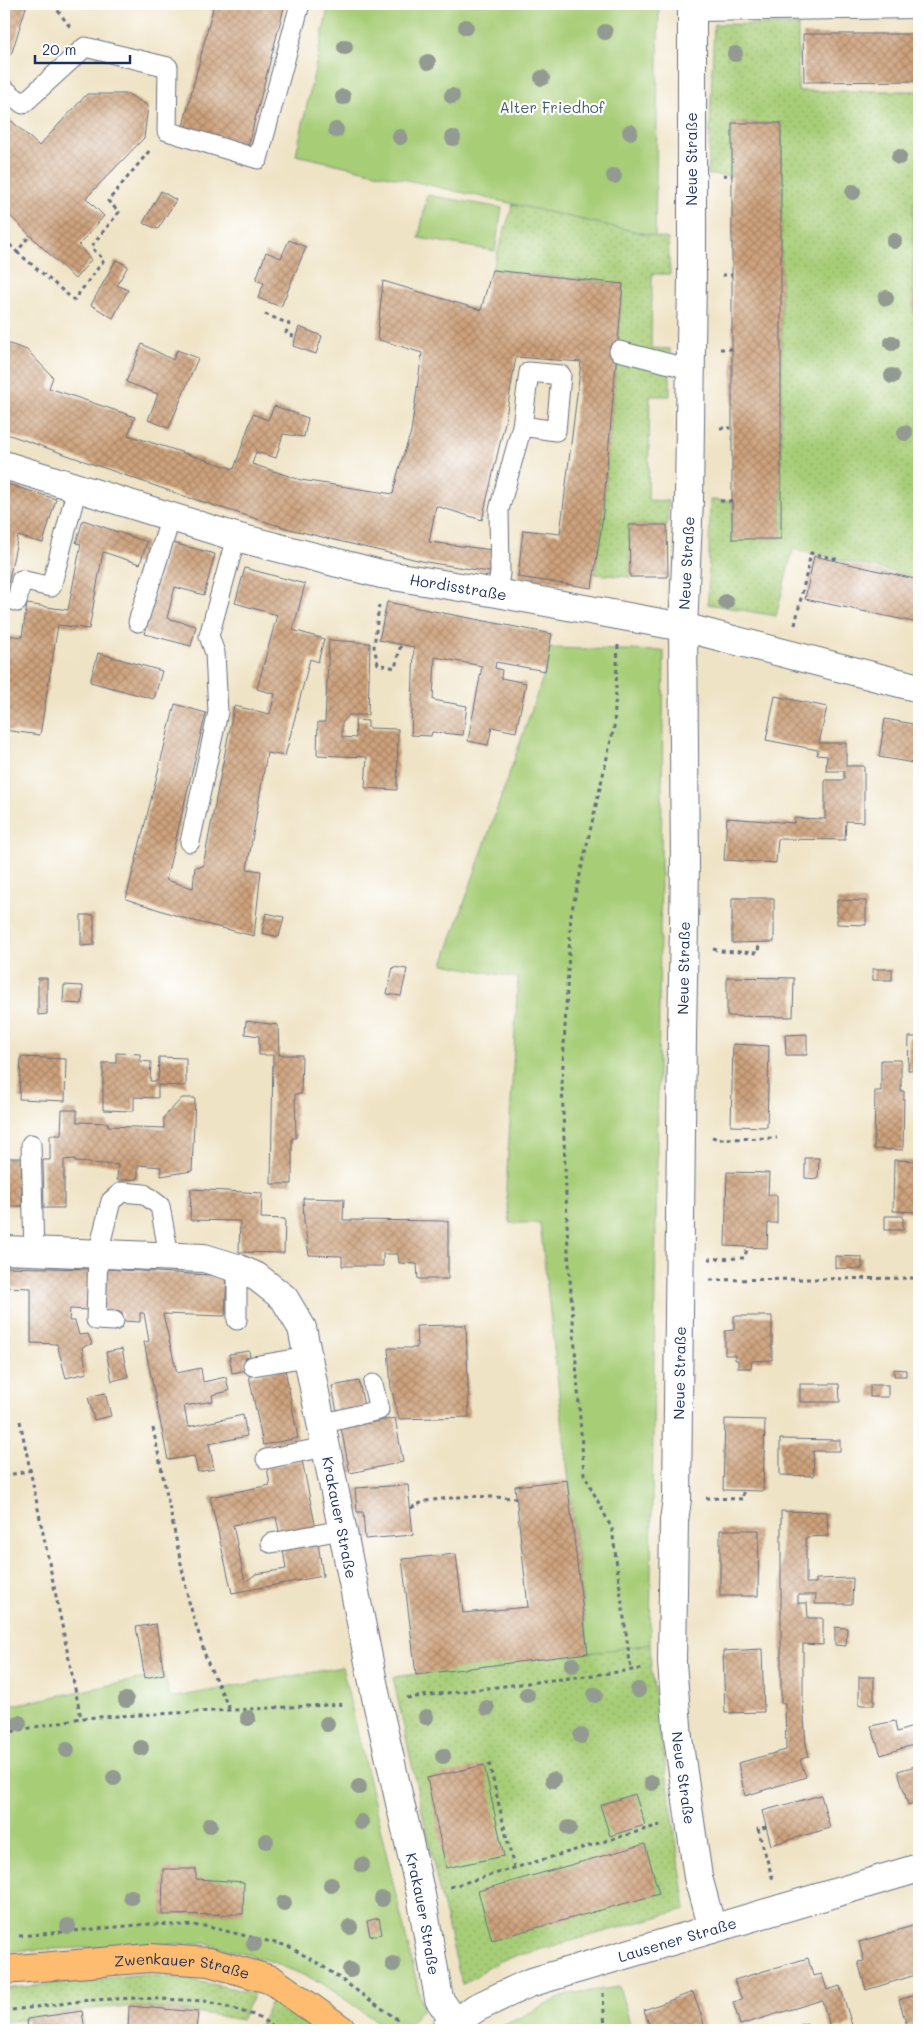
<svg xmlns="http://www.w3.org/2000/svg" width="923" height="2034" font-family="Mali,sans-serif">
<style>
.grass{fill:url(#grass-dots);stroke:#617e6a}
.green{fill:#a7cd77;stroke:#617e6a}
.building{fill:url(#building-cross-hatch)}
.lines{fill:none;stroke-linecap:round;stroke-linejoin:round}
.lane-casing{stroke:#656e82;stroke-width:21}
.street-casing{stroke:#656e82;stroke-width:30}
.primary-casing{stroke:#656e82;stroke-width:30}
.path{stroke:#656e82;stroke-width:3;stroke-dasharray:4 4;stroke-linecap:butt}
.lane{stroke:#fff;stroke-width:19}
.street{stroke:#fff;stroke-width:28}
.primary{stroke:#febc70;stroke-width:28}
.tree{fill:#929a91}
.labels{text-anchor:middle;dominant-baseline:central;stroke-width:4.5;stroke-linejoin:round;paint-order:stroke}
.park-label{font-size:15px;fill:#455e66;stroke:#fff}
.street-label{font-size:15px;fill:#1b2f5e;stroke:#fff}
</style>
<defs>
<pattern id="grass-dots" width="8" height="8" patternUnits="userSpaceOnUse" patternTransform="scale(1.25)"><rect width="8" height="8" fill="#a7cd77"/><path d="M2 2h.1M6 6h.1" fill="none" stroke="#8fb069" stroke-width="1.8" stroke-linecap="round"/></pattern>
<pattern id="building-cross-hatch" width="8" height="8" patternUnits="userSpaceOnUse" patternTransform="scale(1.25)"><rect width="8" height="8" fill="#cea27b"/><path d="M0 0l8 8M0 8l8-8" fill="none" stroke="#a68468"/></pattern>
</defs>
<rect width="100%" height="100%" fill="#fff"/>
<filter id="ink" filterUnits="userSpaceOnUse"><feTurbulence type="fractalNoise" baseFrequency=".02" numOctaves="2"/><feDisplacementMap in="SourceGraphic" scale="10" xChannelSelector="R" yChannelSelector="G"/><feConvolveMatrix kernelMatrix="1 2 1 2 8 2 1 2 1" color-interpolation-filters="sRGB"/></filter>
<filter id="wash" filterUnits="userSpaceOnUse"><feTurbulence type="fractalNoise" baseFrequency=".0096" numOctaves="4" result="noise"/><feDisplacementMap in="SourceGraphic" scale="20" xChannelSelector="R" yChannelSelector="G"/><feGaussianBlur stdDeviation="1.12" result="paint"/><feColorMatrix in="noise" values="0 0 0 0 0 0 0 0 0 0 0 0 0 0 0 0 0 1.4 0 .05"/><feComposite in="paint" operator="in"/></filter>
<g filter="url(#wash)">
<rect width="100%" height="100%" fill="#efe3c5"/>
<g class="grass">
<polygon points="714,24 798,25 798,91 919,91 919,200 914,201 914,314 919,314 919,578 793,549 776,616 708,604 710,500 732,501 732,538 781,539 781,123 732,123 732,176 708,175"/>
<polygon points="513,204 668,239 670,274 652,274 651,348 670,349 670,396 650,396 648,500 668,501 667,525 629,525 630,577 595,574 602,523 623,284 492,270"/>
<polygon points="650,1644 651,1667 686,1909 499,1961 462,1985 439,1890 393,1677"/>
<path d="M143,1974L187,1979L254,1993L241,2020C205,2013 167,2007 130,2007C88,2006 46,2018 4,2022V1989Z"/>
<polygon points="270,2003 295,2014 322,2030 267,2030 259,2026"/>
</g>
<g class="green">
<polygon points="329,4 659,4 655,236 296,155"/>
<polygon points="427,195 502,208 495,251 419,238"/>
<polygon points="919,200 919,314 913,314 913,201"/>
<polygon points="549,648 664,651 650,1644 588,1653 540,1223 510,1223 506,1190 518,978 443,964 545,671"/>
<polygon points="342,1667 423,2009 404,2030 389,2030 320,1982 270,1961 204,1943 4,1951 4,1707 164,1674 170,1698"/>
<polygon points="619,1987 632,2030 494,2030 568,1994"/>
</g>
<g id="blocks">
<g class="building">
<polygon points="4,4 27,4 12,52 4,62"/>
<polygon points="200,4 285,4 248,146 182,130 213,8"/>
<polygon points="803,34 919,34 919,81 804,82"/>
<polygon points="87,94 128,94 148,106 144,138 86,198 104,216 79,245 91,260 75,279 4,210 4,114 39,146"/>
<rect x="732" y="123" width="49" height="416"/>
<polygon points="161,191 176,200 158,229 143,223"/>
<polygon points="289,240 306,247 281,307 258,298 264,283 256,280 266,252 281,258"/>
<polygon points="116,260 128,266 117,285 128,290 113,318 91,305"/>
<polygon points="492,270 623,284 602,523 592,588 518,577 523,530 560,534 581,362 516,357 505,422 482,520 436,506 429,542 493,550 490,572 426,562 289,529 190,498 4,433 4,342 27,350 53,377 49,388 135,417 128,435 234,469 253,414 268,420 274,406 308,418 304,437 283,434 276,458 256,452 252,464 301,480 393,494 398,472 411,432 422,353 377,339 383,281 481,310"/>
<rect x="913" y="294" width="6" height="20"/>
<polygon points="299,327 322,336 316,354 293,346"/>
<polygon points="142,344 173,360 177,350 198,358 169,428 148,420 158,394 126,382"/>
<polygon points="4,483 56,499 43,543 18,536 5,598"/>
<polygon points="83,520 147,542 140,564 103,552 89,629 58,625 40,735 4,730 4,635 22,637 27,604 68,610 81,544 76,543"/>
<polygon points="629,525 667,525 668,577 630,577"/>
<polygon points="169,542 215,554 204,595 175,587 167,618 196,626 191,646 145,634"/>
<polygon points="814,556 919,580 919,623 805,599"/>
<polygon points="245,568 305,584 293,630 324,639 318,662 310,659 285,756 267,753 247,869 261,871 254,936 190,920 126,899 175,704 206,713 166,880 193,888 195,867 203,866 234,706 270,714 275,694 257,689 277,615 235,603"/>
<polygon points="387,602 552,634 545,671 496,662 495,668 502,670 501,678 526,683 516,732 492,727 488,745 468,741 482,666 435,657 433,700 467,706 463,735 432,732 431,736 411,735 414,647 379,640"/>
<polygon points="329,640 370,643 368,715 349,715 342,723 342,737 356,738 355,720 368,721 368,728 398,729 397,790 365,788 367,757 317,755 318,722 325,722"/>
<polygon points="98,653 162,671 154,699 90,682"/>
<polygon points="775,696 827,707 819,743 846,743 846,766 864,766 864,822 846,821 845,840 778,839 776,863 724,860 727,818 794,823 794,818 825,819 825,780 844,780 844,771 826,771 827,756 817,755 818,750 766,740"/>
<polygon points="885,719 919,725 919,764 879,757"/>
<polygon points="732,898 774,898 774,942 732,943"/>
<polygon points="837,900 866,901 866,925 837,924"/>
<polygon points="266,913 284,917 279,937 262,933"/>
<polygon points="81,915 94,915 94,945 81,946"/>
<polygon points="393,967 407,969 401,996 387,994"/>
<rect x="873" y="969" width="19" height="11"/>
<polygon points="727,977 794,978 793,1017 727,1016"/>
<polygon points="38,978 47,978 47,1014 38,1015"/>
<polygon points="64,985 83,986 82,1004 63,1003"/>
<polygon points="246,1021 278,1025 279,1055 302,1055 301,1094 295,1094 296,1138 292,1138 292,1184 271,1184 273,1055 259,1055 259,1036 245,1034"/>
<polygon points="807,1034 807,1055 786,1055 785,1035"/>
<polygon points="909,1037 919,1037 919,1070 908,1070"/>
<polygon points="733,1044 769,1046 767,1127 731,1126"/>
<polygon points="116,1053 140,1054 140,1061 151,1062 150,1081 158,1081 159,1057 186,1058 186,1086 158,1085 158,1098 134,1097 134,1111 103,1110 103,1063 116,1063"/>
<polygon points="21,1057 66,1059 65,1101 19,1099"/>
<polygon points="881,1060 901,1060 901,1091 904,1091 903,1150 874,1149 875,1091 881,1091"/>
<polygon points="182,1098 195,1098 192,1171 161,1176 161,1167 138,1165 138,1179 117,1180 118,1165 75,1162 75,1159 64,1160 64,1208 44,1208 43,1160 50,1160 50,1135 61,1135 62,1110 77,1110 77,1122 108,1123 108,1126 164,1128 164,1117"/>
<rect x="4" y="1158" width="18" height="48"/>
<polygon points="805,1158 819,1158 818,1179 805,1178"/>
<polygon points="894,1160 919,1161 919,1212 893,1211"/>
<polygon points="727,1172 769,1173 768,1195 777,1195 777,1223 768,1223 767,1248 725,1246"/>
<polygon points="191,1189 262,1193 261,1218 285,1219 284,1253 239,1252 240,1221 190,1220"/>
<polygon points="303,1198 344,1199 343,1220 448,1221 448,1279 418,1279 417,1264 399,1263 398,1254 383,1254 383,1266 342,1266 342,1256 309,1255 304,1221"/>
<rect x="885" y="1216" width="18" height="14"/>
<polygon points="835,1256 862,1257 862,1269 835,1268"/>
<polygon points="4,1267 91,1269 89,1310 70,1309 69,1321 75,1321 79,1335 88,1334 92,1344 82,1347 87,1373 66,1378 57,1344 31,1343 31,1288 4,1287"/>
<polygon points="104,1269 227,1276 225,1316 163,1314 177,1373 201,1368 203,1382 226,1377 229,1391 212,1395 213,1401 184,1406 188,1427 243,1415 247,1436 209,1444 214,1469 198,1472 194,1456 168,1460 144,1342 149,1341 144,1313 140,1313 140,1322 122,1321 122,1312 102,1311"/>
<polygon points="734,1316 772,1316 772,1360 752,1361 751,1368 738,1368 738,1360 735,1360 735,1355 725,1355 725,1331 734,1330"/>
<polygon points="6,1320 8,1342 4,1343 4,1321"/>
<polygon points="451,1325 466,1325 469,1417 399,1419 391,1387 388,1348 417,1348 416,1326"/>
<polygon points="122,1349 128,1377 112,1381 106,1352"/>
<polygon points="249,1351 250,1357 245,1358 247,1370 232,1373 229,1354"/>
<polygon points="285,1369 298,1438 263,1445 249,1376"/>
<polygon points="894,1369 906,1370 906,1376 894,1376"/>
<polygon points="359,1381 364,1407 337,1412 332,1386"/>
<polygon points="800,1384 839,1384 840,1402 800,1402"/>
<rect x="870" y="1385" width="18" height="12"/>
<polygon points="105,1393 111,1416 94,1420 88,1397"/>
<polygon points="395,1418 403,1462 350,1473 341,1428"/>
<polygon points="725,1419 765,1420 763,1491 723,1490"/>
<polygon points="780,1439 840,1440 840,1451 813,1451 814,1476 780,1475"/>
<polygon points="302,1460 316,1529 280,1536 276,1517 233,1525 245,1582 256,1574 286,1569 283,1549 318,1543 323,1576 232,1593 210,1497 270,1485 267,1467"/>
<polygon points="567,1480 588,1653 416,1675 402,1559 456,1554 463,1613 528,1607 515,1486"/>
<polygon points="408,1485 413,1535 365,1539 363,1512 357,1512 355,1488"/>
<polygon points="781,1511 827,1512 828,1536 806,1537 806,1583 816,1583 816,1579 853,1578 852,1604 815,1604 816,1595 798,1595 798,1603 807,1603 808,1618 823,1618 823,1645 803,1644 803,1703 806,1745 809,1756 800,1760 806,1777 745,1796 738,1763 786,1750 785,1703 781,1703"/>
<polygon points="720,1530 759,1530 758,1596 720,1596"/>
<polygon points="156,1624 164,1674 145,1678 136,1627"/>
<polygon points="835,1627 847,1628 846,1646 835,1645"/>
<polygon points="762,1649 764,1712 725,1713 723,1651"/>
<rect x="859" y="1677" width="15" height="28"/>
<polygon points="895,1721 897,1732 919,1725 919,1743 881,1755 871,1726"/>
<polygon points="484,1765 504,1856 446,1868 427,1778"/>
<polygon points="919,1765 919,1801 908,1805 898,1771"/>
<polygon points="635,1794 645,1825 610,1836 600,1805"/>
<polygon points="821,1795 830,1828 771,1845 762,1811"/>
<polygon points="645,1844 659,1894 492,1940 478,1891"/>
<polygon points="163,1869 196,1869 196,1879 244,1882 243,1914 162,1915"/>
<polygon points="379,1918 382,1934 370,1936 367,1921"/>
<polygon points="919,1924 919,1974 866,1990 858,1962 864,1961 859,1942"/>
<polygon points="808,1958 813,1976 822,1974 827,1990 840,1986 852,2025 831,2030 822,2000 740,2025 733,2002 742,2000 734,1980"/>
<polygon points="693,1992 706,2030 651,2030 644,2010"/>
<polygon points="919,1994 919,2023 907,2026 899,2000"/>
<polygon points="129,2006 198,2012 196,2030 128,2030"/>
<polygon points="82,2011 85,2030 28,2030 27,2019"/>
<polygon points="807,2023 809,2030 786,2030"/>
</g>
</g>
</g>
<g filter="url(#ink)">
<use href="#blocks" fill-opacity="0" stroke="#656e82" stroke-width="1"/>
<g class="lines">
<g class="lane-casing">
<g id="lane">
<polyline points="4,89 23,104 85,47 168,67 167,131 258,159 300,4"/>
<polyline points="619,351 690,369"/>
<polyline points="497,593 500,573 499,510 522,426 529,372 561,375 556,431 522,426"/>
<polyline points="17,602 21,580 51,587 77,488"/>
<polyline points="138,622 171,517"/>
<polyline points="190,842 218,712 215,653 209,636 236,537"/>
<polyline points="31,1144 34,1252"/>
<polyline points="237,1268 237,1320"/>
<polyline points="114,1321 96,1320 98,1253 111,1201 122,1192 144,1194 160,1206 169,1256"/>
<polyline points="253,1366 307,1357"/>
<polyline points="321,1424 379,1410 373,1384"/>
<polyline points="266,1459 325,1447"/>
<polyline points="271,1543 342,1530"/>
</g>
</g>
<g class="street-casing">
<g id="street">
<path id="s1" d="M692,4V274L689,500L683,627L685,866L682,1036L677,1499L674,1521L672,1663L678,1738L698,1877L712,1929"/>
<polyline points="692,7 919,4"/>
<path id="s2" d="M4,465L236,537L381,574L497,593L683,627L919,688"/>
<path id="s3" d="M4,1250L204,1258L237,1268L257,1277L284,1298L302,1328L377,1702L421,1895L439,1999L455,2022"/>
<path id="s4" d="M445,2030L476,2008L529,1983L919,1868"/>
</g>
</g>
<g class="primary-casing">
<g id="primary">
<path id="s5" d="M4,1970L150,1958L209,1962L272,1980L342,2030"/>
</g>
</g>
<g class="path">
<polyline points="53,4 70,27"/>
<polyline points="723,175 732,176"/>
<polyline points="4,239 17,252 30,235"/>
<polyline points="17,252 74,300 104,260 91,247 119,212 108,201 150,150"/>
<polyline points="722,275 732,275"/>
<polyline points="265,314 289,324 286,333 295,337"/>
<polyline points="720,349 732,349"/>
<polyline points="720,428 731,428"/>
<polyline points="720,501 732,501"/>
<polyline points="379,605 374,647 378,664 395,668 401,644"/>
<polyline points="795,625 811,553 837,559"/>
<polyline points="618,645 614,727 571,914 562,1083 568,1251 584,1474 612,1529 631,1670"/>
<polyline points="713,949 721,951 758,953 759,943"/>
<polyline points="712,1137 719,1139 777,1138"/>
<polyline points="708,1259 744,1258 748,1247"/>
<polyline points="710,1280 919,1278"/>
<polyline points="20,1421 81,1718"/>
<polyline points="153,1428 189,1602 207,1661 230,1710"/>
<polyline points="4,1476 32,1470"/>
<polyline points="706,1498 743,1499 743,1491"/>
<polyline points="411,1508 425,1501 468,1496 516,1498"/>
<polyline points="407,1698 642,1669"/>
<polyline points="4,1733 81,1718 346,1704"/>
<polyline points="489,1763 514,1868"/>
<polyline points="766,1827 758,1829 773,1880"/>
<polyline points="450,1887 660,1825"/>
<polyline points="19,1936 149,1924 205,1926 288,1946 321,1965 398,2020 398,2030"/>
<polyline points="603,1993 605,2030"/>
<polyline points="4,2011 90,2000 138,1998 205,2001 254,2015 280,2030"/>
</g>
<use href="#lane" class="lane"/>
<use href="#street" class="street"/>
<use href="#primary" class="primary"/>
</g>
<g class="tree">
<circle cx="466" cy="27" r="8"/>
<circle cx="605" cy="32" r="8"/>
<circle cx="345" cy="47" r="8"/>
<circle cx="735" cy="54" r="8"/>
<circle cx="428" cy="62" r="8"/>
<circle cx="542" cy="78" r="8"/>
<circle cx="452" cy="96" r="8"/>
<circle cx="343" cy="97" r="8"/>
<circle cx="336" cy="130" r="8"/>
<circle cx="630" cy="132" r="8"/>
<circle cx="400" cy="137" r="8"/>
<circle cx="453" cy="138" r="8"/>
<circle cx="899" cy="157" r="8"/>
<circle cx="614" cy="176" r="8"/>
<circle cx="853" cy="192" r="8"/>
<circle cx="894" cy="241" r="8"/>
<circle cx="886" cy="298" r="8"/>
<circle cx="892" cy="343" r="8"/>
<circle cx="892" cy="376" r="8"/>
<circle cx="905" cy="433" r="8"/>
<circle cx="726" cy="602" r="8"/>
<circle cx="572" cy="1665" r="8"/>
<circle cx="638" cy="1690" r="8"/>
<circle cx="527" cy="1695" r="8"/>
<circle cx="595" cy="1695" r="8"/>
<circle cx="126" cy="1700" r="8"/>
<circle cx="487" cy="1708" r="8"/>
<circle cx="426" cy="1717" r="8"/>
<circle cx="248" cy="1718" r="8"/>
<circle cx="19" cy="1723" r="8"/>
<circle cx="327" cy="1724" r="8"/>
<circle cx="581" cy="1736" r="8"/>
<circle cx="141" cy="1748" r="8"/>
<circle cx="67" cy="1750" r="8"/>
<circle cx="443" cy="1756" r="8"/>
<circle cx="114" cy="1778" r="8"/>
<circle cx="553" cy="1780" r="8"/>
<circle cx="652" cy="1783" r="8"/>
<circle cx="359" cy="1787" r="8"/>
<circle cx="361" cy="1822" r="8"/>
<circle cx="210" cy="1825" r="8"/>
<circle cx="569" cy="1828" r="8"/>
<circle cx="266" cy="1841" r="8"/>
<circle cx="362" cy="1865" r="8"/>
<circle cx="331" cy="1885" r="8"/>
<circle cx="131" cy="1897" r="8"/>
<circle cx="382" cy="1899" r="8"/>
<circle cx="284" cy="1903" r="8"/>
<circle cx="68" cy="1926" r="8"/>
<circle cx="350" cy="1927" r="8"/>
<circle cx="254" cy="1944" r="8"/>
<circle cx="393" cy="1964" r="8"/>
<circle cx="350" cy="1970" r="8"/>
</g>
</g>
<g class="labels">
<g class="park-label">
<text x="552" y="107">Alter Friedhof</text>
</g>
<g class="street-label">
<text transform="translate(691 159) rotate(-90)">Neue Straße</text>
<text transform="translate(686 563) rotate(-87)">Neue Straße</text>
<text stroke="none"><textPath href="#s2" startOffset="471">Hordisstraße</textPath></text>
<text transform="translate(683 968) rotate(-89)">Neue Straße</text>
<text transform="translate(679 1373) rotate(-89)">Neue Straße</text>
<text stroke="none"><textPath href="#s3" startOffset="519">Krakauer Straße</textPath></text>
<text stroke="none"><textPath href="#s1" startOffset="1775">Neue Straße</textPath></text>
<text stroke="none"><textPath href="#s3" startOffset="924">Krakauer Straße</textPath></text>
<text stroke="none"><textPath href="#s4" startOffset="251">Lausener Straße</textPath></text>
<text stroke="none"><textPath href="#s5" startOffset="179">Zwenkauer Straße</textPath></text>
</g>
</g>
<rect width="923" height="2034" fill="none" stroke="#fff" stroke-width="20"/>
<path d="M35 55v8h95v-8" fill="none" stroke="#1b2f5e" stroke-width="2.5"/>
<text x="42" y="55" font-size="15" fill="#1b2f5e" stroke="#ffffff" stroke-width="4" paint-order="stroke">20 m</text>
</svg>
